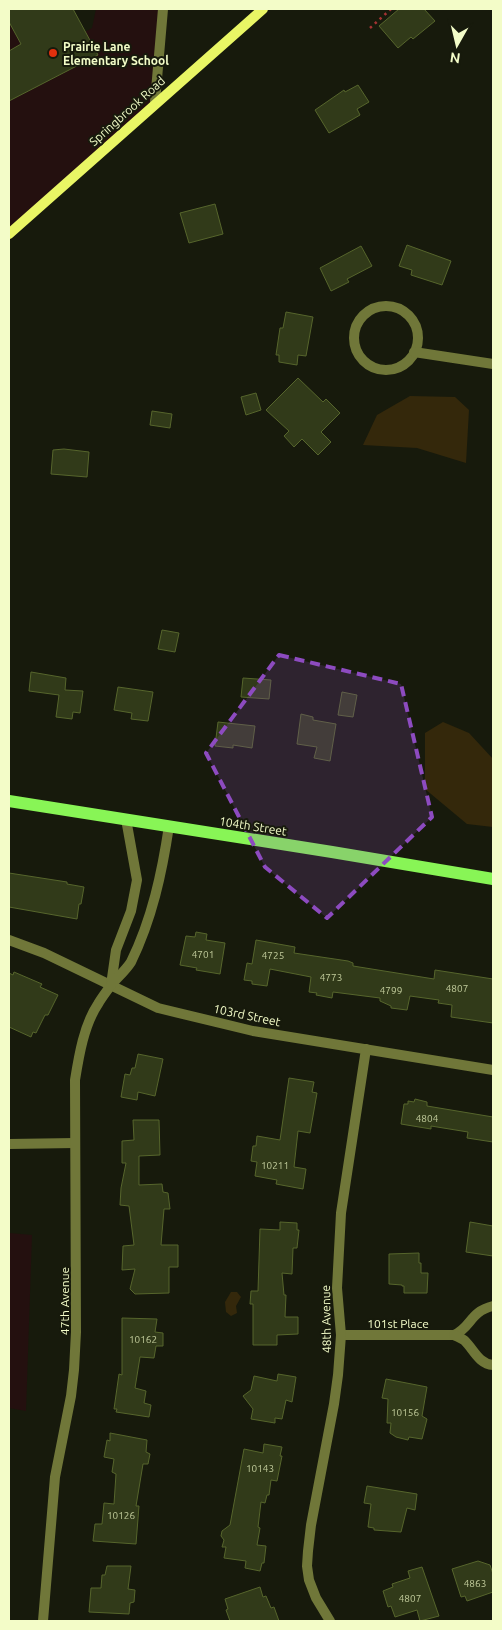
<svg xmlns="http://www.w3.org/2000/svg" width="502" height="1630" font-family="Ubuntu,sans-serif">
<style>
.green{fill:#24100f}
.water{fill:#34280b}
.building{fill:#313a19;stroke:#56652c}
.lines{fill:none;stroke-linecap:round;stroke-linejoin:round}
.path{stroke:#a53333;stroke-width:2.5;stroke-dasharray:2.5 4;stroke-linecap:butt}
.street{stroke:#707739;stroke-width:10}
.secondary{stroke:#e9f665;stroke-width:10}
.primary{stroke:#88f556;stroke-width:12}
.marked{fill:#8d4bc0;fill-opacity:0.2;stroke:#8d4bc0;stroke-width:4;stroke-dasharray:10 6;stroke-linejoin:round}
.poi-dot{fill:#e2300d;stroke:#171a0c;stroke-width:2}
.labels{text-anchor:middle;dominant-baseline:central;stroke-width:4;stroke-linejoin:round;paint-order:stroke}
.number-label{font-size:10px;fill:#c2cc9c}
.poi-label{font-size:12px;font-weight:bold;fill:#f3fcc8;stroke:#171a0c;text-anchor:start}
.street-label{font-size:12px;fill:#f3fcc8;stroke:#171a0c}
</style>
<rect width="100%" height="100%" fill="#171a0c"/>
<g class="green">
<polygon points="96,9 163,9 155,102 9,234 9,101 98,55 85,32 92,28"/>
<polygon points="9,22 21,44 9,51"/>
<polygon points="9,1233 32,1235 26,1411 9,1408"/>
</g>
<g class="water">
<polygon points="410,396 455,397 469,410 466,463 417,448 363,445 377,415"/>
<polygon points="443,722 469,733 493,759 493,827 467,824 425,789 425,733"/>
<polygon points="231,1292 237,1292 241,1297 236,1306 237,1313 231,1316 226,1312 225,1302"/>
</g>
<g class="building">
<polygon points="9,9 73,9 98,55 9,101 9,51 21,44 9,22"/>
<polygon points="399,9 424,9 435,21 413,39 411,37 398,48 379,26"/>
<polygon points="358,85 369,102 357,109 360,115 329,133 315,110 344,90 345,92"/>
<polygon points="215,204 223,234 189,243 180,213"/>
<polygon points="407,245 451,261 442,285 411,275 412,270 399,266"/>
<polygon points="361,246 372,266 347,279 349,282 331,291 320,268"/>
<polygon points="286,312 313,317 306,356 298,355 297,365 279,362 279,355 276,355 280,328 283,328"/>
<polygon points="298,378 323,402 326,399 340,413 321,432 331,442 318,455 302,439 294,447 284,436 289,431 266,410"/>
<polygon points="256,393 261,410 246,415 241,397"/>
<polygon points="152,411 172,414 170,428 150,425"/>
<polygon points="64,449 89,452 87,477 51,474 53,450"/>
<polygon points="162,630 179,633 175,652 158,649"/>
<polygon points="31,672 66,678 65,690 83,691 80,713 73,712 72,719 56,717 59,695 29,691"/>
<polygon points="243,678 271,680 269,699 241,697"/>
<polygon points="118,687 153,692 148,721 131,719 132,713 114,710"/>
<polygon points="342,692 357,695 353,717 338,715"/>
<polygon points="301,714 313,717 313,720 336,724 330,761 314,758 317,747 297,744"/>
<polygon points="218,722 255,726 252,748 233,745 233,748 215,746"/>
<polygon points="9,873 67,882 67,884 84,887 81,904 79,904 77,919 9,907"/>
<polygon points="196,932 207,934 206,940 225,943 220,974 196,970 197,968 180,965 186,936 195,937"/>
<polygon points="256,940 295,947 294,953 348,961 353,963 353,966 434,979 435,970 493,979 493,1023 451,1017 452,1005 438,1003 439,1000 410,996 407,1010 391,1008 391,1006 380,1001 380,998 333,992 332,998 316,995 317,993 309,992 311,977 270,969 267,986 252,984 252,981 244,980 247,963 252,964"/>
<polygon points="14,972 42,984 40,987 58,995 48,1015 45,1015 36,1033 33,1032 31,1037 9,1027 9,973 13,975"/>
<polygon points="138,1054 163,1059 155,1096 138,1092 137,1100 121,1097 125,1074 130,1075 132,1068 135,1068"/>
<polygon points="289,1078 314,1082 312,1092 317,1093 310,1133 298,1131 294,1167 306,1169 303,1189 276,1184 277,1180 255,1176 257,1162 251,1161 253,1146 256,1146 257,1136 280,1140"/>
<polygon points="415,1099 427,1102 427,1106 493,1117 493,1142 467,1138 468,1132 431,1126 431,1129 401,1124 404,1104 408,1104 408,1101 414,1102"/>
<polygon points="133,1120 159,1120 160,1155 139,1156 139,1185 162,1184 163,1192 168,1193 170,1209 164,1209 161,1245 178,1245 178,1267 169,1267 169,1293 135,1294 130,1289 135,1269 122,1270 123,1246 134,1245 129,1206 120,1205 121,1188 126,1163 122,1163 122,1141 134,1140"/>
<polygon points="280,1222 297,1223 297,1230 299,1230 297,1248 293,1248 292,1274 282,1273 284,1295 286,1295 285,1317 298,1317 298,1334 277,1335 277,1345 253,1345 253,1304 250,1304 251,1291 258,1291 260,1229 280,1230"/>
<polygon points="470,1222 493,1226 493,1256 466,1252"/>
<polygon points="419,1253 419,1263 421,1263 421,1273 428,1273 427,1293 404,1293 404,1286 402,1286 402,1285 389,1284 389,1254"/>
<polygon points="122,1318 157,1319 155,1332 163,1333 163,1346 156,1346 154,1358 140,1357 135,1388 146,1391 144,1403 151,1405 149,1417 116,1412 117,1409 114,1409 119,1374 122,1375"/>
<polygon points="278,1374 296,1377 292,1402 286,1400 282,1419 275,1418 275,1423 251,1419 253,1409 243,1396 251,1390 254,1376 277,1381"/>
<polygon points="386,1379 427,1387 422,1416 427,1419 422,1439 409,1437 408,1440 396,1437 390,1433 391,1423 387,1423 388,1399 382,1398"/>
<polygon points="110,1433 147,1440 146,1452 150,1454 148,1464 143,1464 136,1506 139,1506 136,1544 93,1541 95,1524 102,1524 104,1503 114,1504 116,1474 112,1472 114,1459 104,1457 107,1440 110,1441"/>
<polygon points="264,1444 282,1447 280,1456 282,1456 277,1481 271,1480 269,1495 267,1495 265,1503 261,1502 258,1527 260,1528 257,1545 266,1546 264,1563 262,1563 260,1571 245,1568 246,1561 224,1558 226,1547 222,1547 224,1540 221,1536 222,1531 230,1525 244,1449 263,1453"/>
<polygon points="367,1486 417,1494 415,1510 407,1508 401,1532 374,1530 374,1528 368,1527 371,1504 364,1503"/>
<polygon points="478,1561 490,1565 493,1574 493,1592 467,1601 465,1596 461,1597 452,1569"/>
<polygon points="107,1566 131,1566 128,1589 135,1590 134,1602 130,1603 129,1614 89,1612 91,1588 101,1588 102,1575 105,1575"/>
<polygon points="422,1567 439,1616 420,1621 417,1610 395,1617 391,1606 388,1607 383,1591 393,1587 392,1584 410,1578 408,1571"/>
<polygon points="260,1587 263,1597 266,1596 271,1608 274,1607 279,1621 230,1621 226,1610 228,1609 225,1599"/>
</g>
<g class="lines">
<polyline class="path" points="370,28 391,9"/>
<g class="street">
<polyline points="155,102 163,9"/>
<circle cx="386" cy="338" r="32"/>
<polyline points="414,352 493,364"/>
<polyline points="9,940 44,953 158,1008 253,1031 493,1070"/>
<polyline points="111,985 116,950 131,911 137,880 126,819"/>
<polyline points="9,1144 75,1143"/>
<path d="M341,1335H454C472,1327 469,1312 493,1306"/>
<path d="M454,1335C458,1337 463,1339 465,1341C474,1350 479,1364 493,1365"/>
<path d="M43,1621L55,1477L71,1396L74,1370L76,1332L75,1080C79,1055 84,1025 98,1004C102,997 107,991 111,985C118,977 126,970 131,962C152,919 162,873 169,826"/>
<polyline points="330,1621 316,1598 309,1580 307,1566 308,1551 311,1525 334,1404 338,1375 341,1335 337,1288 341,1213 366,1049"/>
</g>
<polyline class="secondary" points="9,234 263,9"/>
<polyline class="primary" points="9,801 332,852 493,879"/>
</g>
<path class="marked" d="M279,655L401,684L432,817L327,918L265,867L206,753Z"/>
<circle class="poi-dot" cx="53" cy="53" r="5"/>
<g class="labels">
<g class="number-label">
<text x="203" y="954">4701</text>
<text x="273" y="955">4725</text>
<text x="331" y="977">4773</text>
<text x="457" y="988">4807</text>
<text x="391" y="990">4799</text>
<text x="427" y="1118">4804</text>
<text x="275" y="1165">10211</text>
<text x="143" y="1339">10162</text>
<text x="405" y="1412">10156</text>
<text x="260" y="1468">10143</text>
<text x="121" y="1515">10126</text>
<text x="475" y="1583">4863</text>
<text x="410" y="1598">4807</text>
</g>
<g class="poi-label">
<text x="63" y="46">Prairie Lane<tspan x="63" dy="14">Elementary School</tspan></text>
</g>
<g class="street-label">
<text transform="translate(127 111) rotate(-42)">Springbrook Road</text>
<text transform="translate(253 826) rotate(9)">104th Street</text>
<text transform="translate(247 1015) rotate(12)">103rd Street</text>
<text transform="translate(64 1301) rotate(-90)">47th Avenue</text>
<text transform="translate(326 1319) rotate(-91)">48th Avenue</text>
<text x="398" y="1323">101st Place</text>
</g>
</g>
<rect width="502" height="1630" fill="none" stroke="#f3fcc8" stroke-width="20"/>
<g transform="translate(457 45) rotate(188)" stroke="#171a0c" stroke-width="4" paint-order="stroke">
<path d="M0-4L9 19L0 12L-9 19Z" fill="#f3fcc8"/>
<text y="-8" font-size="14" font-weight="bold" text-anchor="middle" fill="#f3fcc8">N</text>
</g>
</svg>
